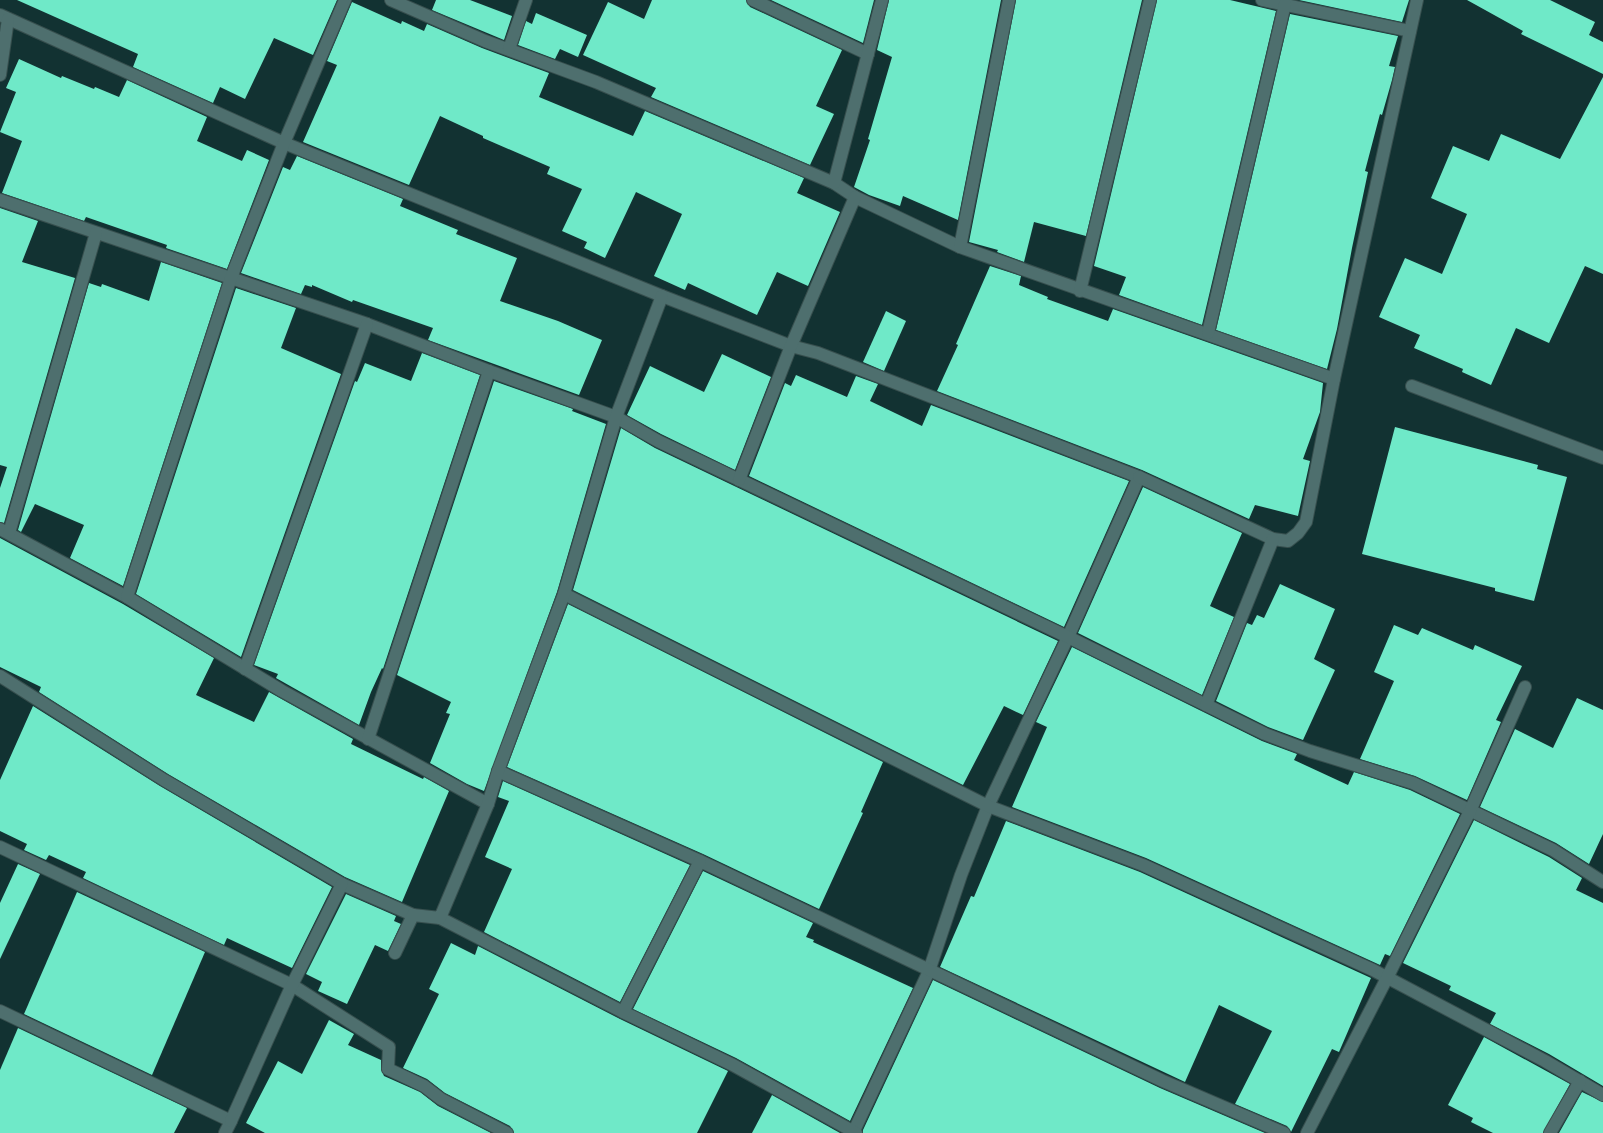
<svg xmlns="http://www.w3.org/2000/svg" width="1603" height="1133" font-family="Mulish,sans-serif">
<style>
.building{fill:#6fe9c8}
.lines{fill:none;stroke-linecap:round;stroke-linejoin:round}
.lane-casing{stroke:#374f4e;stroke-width:14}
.street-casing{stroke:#374f4e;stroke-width:14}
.lane{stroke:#4e6f6e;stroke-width:12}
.street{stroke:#4e6f6e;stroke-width:12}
</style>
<rect width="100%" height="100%" fill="#123232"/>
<g class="building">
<polygon points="17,0 337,0 313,55 274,38 245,99 220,87 213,103 133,67 138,54"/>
<polygon points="436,0 470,0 512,16 504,40 432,10"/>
<polygon points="652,0 746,0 750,7 842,50 816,106 834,114 810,165 651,97 656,88 583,55 608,2 644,19"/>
<polygon points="771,0 874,0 863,43"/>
<polygon points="889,0 1001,0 958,220 903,196 900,206 869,195 854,187 870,140 868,139 892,57 877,50"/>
<polygon points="1016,0 1142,0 1086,236 1034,222 1024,262 997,252 998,250 969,242"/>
<polygon points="1157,0 1230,0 1276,11 1202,325 1119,295 1126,277 1094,266"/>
<polygon points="1299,0 1409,0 1402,22"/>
<polygon points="1467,0 1550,0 1595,22 1589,35 1603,42 1603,74 1521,34 1523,31"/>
<polygon points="352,2 401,24 402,21 424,31 427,24 482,48 549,73 539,97 633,136 645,111 804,178 797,193 840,212 808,286 777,272 757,315 688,283 685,290 654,276 682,214 636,192 605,258 584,248 587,242 562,231 582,189 547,174 550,167 483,138 483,136 440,116 409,185 303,142 337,65 327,61"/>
<polygon points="536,13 587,35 578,57 560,49 555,59 518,45 526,21 532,24"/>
<polygon points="1290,14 1398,36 1389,66 1395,67 1392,80 1382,115 1380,114 1365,171 1368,172 1352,248 1337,329 1327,369 1216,330"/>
<polygon points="19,59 61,78 62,76 94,89 95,87 119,97 127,80 207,117 197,141 242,161 247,150 269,160 227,269 166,248 167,245 86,217 84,221 2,193 22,141 0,132 16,92 6,88"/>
<polygon points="1603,77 1603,274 1585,266 1549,343 1516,328 1491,385 1462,372 1463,369 1414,348 1420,335 1379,317 1405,258 1442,274 1467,214 1431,198 1453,146 1489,161 1501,134 1560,159"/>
<polygon points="297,156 403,199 400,206 458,230 456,234 517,258 500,301 558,321 602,340 579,395 428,340 433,328 353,300 352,302 312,285 312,287 305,285 301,294 241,273 283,167 290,170"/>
<polygon points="0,208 38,221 22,262 75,278 4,523 0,522 0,488 7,467 0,465"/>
<polygon points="161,262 222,283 123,586 70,558 84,525 35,504 21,532 18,530 89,283 101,287 102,284 149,301"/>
<polygon points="990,266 1021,276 1019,285 1048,297 1047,299 1108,321 1113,309 1323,383 1320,412 1303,459 1310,461 1298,516 1255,505 1249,519 1142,470 937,391 958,345 956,344"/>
<polygon points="236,288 296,308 281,348 341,374 241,657 136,594"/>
<polygon points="886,311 906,321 884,371 863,362"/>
<polygon points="422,353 480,375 383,669 382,668 371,692 359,725 276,678 278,674 254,665 355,381 357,382 365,363 411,381"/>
<polygon points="722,354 771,377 735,470 661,434 627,415 650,366 704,392"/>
<polygon points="796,375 847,397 856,376 878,384 870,401 922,426 931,405 1129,481 1064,627 749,476 785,383 791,386"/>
<polygon points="494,381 573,409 572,411 606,424 557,592 484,791 467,784 430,763 450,714 446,713 451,702 397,675"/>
<polygon points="1395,427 1538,465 1537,469 1567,477 1534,601 1495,591 1495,588 1362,554"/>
<polygon points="621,428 655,448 1058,641 1023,715 1004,706 963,785 573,590"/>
<polygon points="1143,487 1242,533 1210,606 1234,617 1202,695 1078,633"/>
<polygon points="0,538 123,604 214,658 196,695 254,722 269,692 353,739 351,744 423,779 424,777 449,791 402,902 345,877 168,774 39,692 41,687 0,667"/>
<polygon points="1280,584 1335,609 1314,659 1335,670 1303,740 1268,727 1216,701 1247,623 1252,625 1257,615 1264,618"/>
<polygon points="568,604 883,762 861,812 863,813 819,909 703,854 507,767"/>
<polygon points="1394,625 1418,635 1422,628 1473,650 1475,645 1522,666 1496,720 1501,722 1467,800 1415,776 1360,759 1394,681 1374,672"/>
<polygon points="1072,647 1262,741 1297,754 1294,760 1348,785 1354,772 1410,790 1460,814 1390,956 1385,954 1380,965 1146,858 1012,807 1047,727 1036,722"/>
<polygon points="1577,698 1603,710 1603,834 1589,864 1556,843 1480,807 1515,729 1553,748"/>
<polygon points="33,706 160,786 332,887 292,968 227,938 224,945 83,878 86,872 49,855 46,860 24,850 27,844 0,831 0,780"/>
<polygon points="503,781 690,865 620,1002 484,932 512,869 485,857 509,801 498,797"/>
<polygon points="1474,820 1549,857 1582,878 1576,890 1603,903 1603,1086 1549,1054 1490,1024 1496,1013 1449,990 1451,986 1403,963"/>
<polygon points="1006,821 1140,872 1371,978 1339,1052 1332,1049 1291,1132 1287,1126 1235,1104 1272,1031 1219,1005 1185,1082 940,967 971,896 974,897"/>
<polygon points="18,864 40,874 0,959 0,903"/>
<polygon points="703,871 813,923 806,937 814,940 813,942 913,988 850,1121 736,1058 633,1009"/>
<polygon points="77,892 205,952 152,1075 24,1014"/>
<polygon points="346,894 396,916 394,921 401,924 388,951 375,945 347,1004 318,991 322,982 306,974"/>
<polygon points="451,943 475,955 478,946 620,1019 728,1071 697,1133 514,1133 510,1126 445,1093 427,1079 403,1068 439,994 429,989"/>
<polygon points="933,980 1160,1088 1265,1133 863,1133 863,1130"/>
<polygon points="329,1020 354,1034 348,1045 381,1060 381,1069 384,1076 420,1092 438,1106 491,1133 265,1133 246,1123 278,1061 302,1074"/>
<polygon points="18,1028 187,1108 174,1133 0,1133 0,1070"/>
<polygon points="1484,1037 1570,1084 1543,1133 1493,1133 1471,1122 1473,1118 1448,1105"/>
<polygon points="1582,1092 1603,1102 1603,1133 1559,1133"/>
<polygon points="772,1095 840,1133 752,1133"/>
</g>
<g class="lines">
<g class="lane-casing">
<polyline id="lane" points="1412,386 1603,458"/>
</g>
<g class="street-casing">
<g id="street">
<polyline points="391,0 485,41 596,82 834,183 855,197 960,247 1334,379"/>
<polyline points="753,0 868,54"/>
<polyline points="1262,0 1410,31"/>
<polyline points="0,15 284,143 662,296 791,346 818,353 1139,477 1068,637 988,806 961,875 929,971 853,1133"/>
<polyline points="509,49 526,0"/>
<polyline points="0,75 8,19"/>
<polyline points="834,183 882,0"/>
<polyline points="0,200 367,324 489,371 616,417 658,441 1068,637 1265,734 1310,751 1413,783 1553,850 1603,882"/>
<polyline points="960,247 1009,0"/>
<polyline points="1080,291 1150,0"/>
<polyline points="1208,333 1285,4"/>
<polyline points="1139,477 1273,539 1288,541 1298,533 1306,522 1334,379 1417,0"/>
<polyline points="739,480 791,346 855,197"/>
<polyline points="0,529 127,597 282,691 488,804"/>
<polyline points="9,533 96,233"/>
<polyline points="564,594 988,806 1143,865 1373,970 1545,1061 1603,1095"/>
<polyline points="127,597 231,278 284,143 345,0"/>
<polyline points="245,669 367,324"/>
<polyline points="0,676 164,780 342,884 413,915"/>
<polyline points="1206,705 1273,539"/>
<polyline points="368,739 489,371"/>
<polyline points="498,771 700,861 1163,1081 1284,1133"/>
<polyline points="0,847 292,985 389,1047 388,1069 424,1086 441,1099 507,1133"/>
<polyline points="440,918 623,1012 733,1065 856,1133"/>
<polyline points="395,953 413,915 440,918 488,804 498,771 564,594 616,417 662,296"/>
<polyline points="0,1011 231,1121 225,1133"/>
<polyline points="623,1012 700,861"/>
<polyline points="231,1121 292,985 342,884"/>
<polyline points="1307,1133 1387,978 1470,811 1525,687"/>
<polyline points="1550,1133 1580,1081"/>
</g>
</g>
<use href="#lane" class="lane"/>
<use href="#street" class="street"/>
</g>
</svg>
